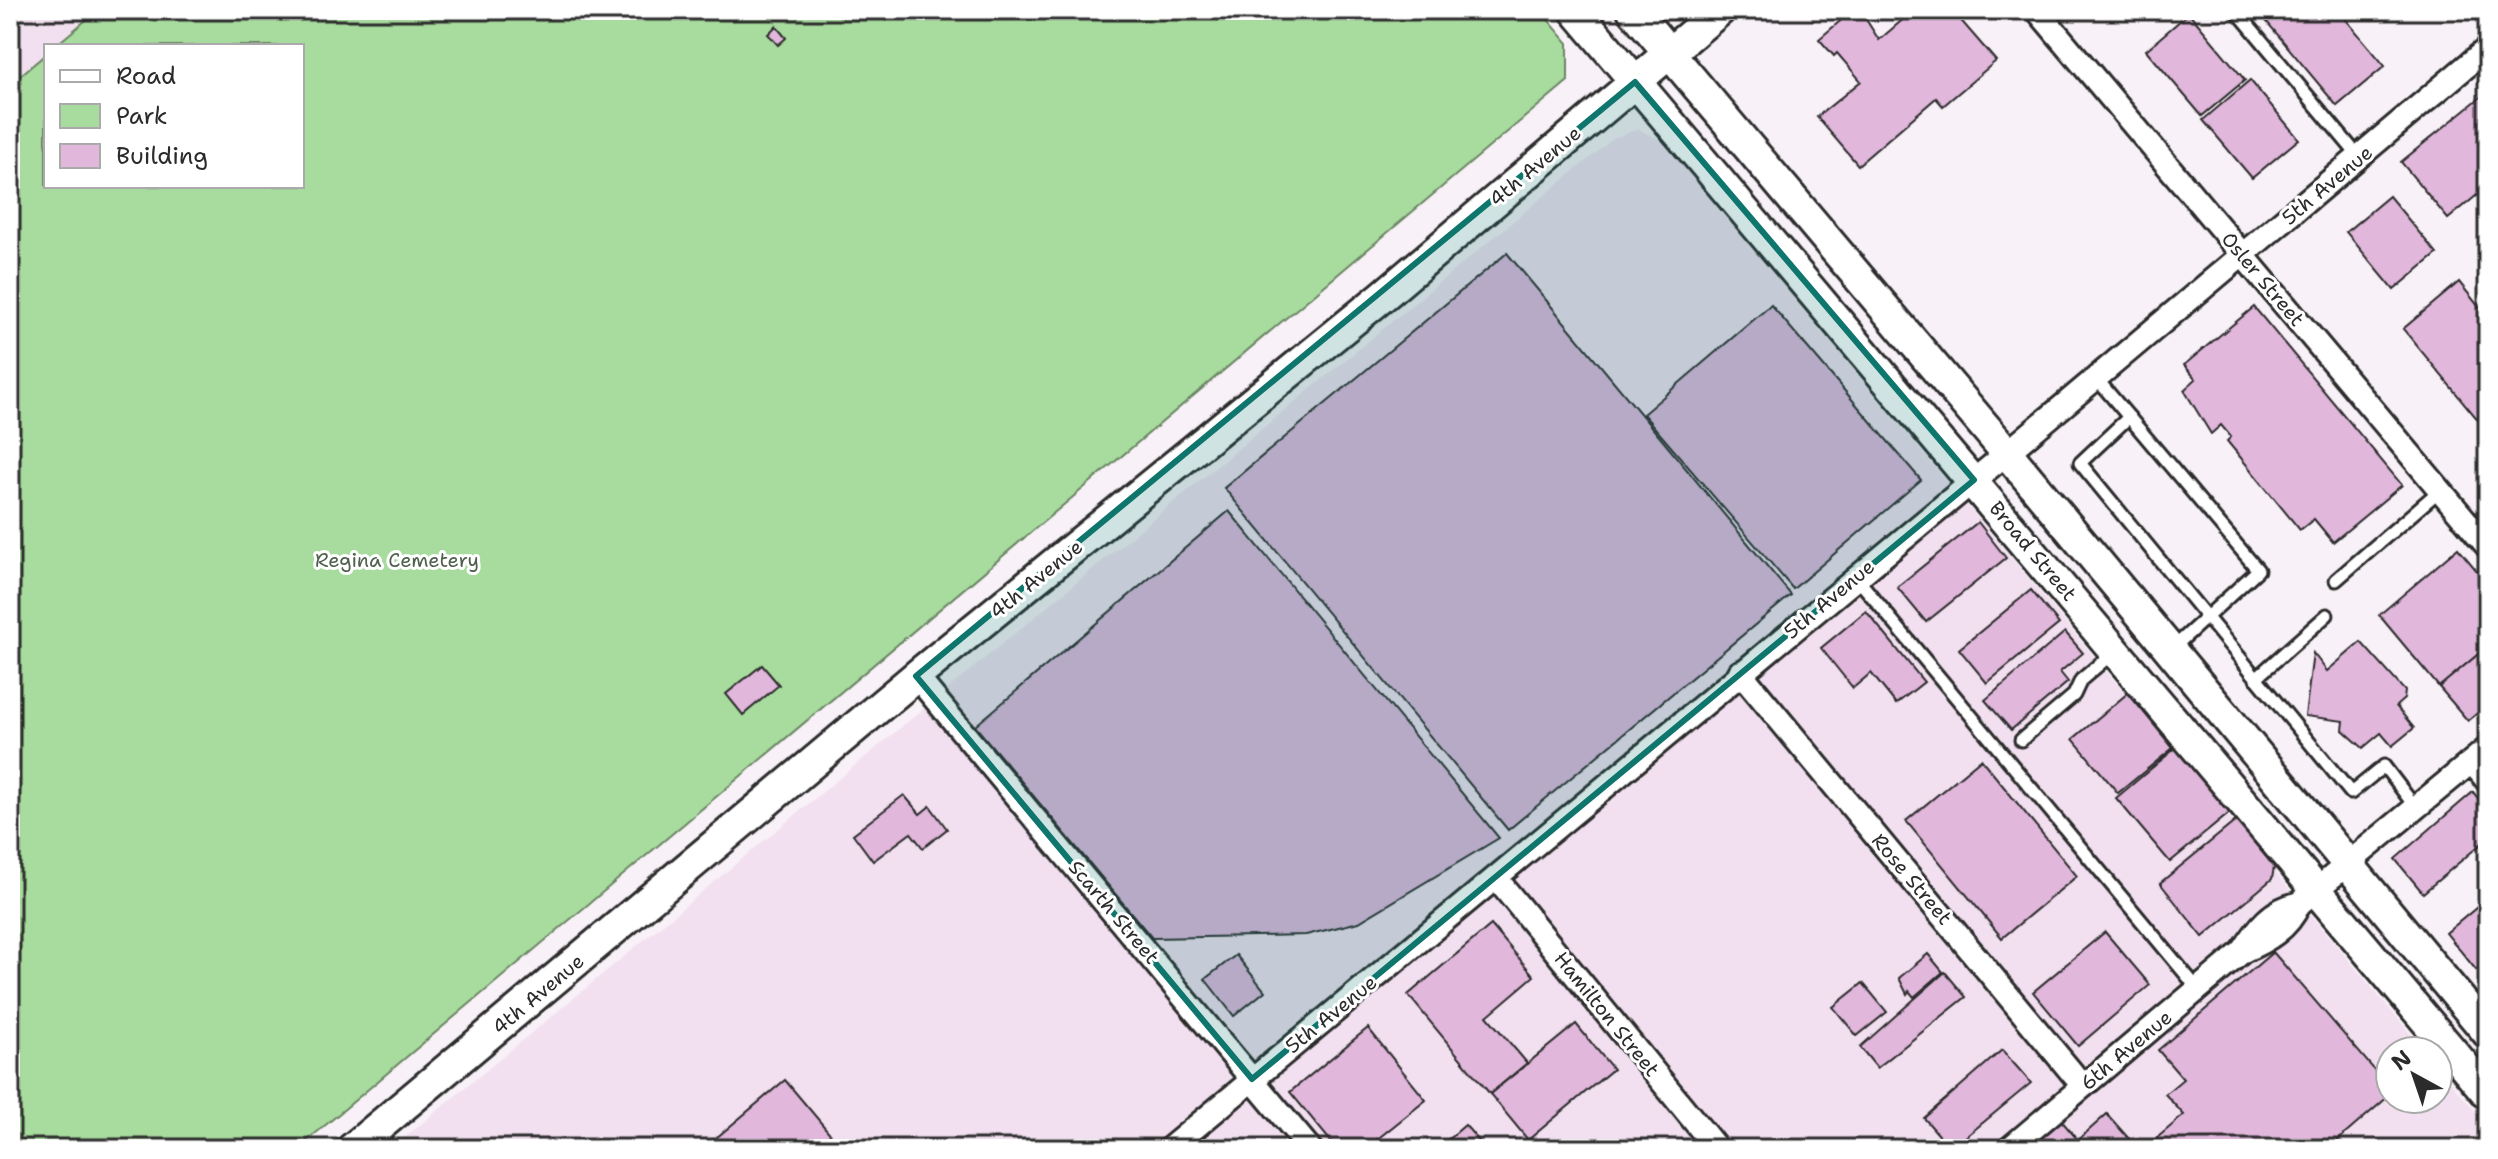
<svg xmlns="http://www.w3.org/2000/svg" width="2498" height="1159" font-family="'Shantell Sans',sans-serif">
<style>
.built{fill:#f2e0f0}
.green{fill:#a8dc9e;stroke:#6a8464;stroke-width:2}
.building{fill:#e1b7dc;stroke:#2b2b2b;stroke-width:2}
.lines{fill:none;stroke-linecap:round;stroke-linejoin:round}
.service-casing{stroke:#2b2b2b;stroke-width:17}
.minor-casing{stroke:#2b2b2b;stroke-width:28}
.secondary-casing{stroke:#2b2b2b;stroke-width:36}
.service{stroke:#fff;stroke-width:11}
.minor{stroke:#fff;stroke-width:22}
.secondary{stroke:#fff;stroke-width:30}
.marked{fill:#0f766e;fill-opacity:0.2;stroke:#0f766e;stroke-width:6;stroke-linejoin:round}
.labels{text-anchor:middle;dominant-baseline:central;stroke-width:6;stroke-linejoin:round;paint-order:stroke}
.street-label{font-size:20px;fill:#2b2b2b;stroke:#fff}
.park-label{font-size:20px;fill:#50604e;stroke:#fff}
</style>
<rect width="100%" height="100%" fill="#f9f1f8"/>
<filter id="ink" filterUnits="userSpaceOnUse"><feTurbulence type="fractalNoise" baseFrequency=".0125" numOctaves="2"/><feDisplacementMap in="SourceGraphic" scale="16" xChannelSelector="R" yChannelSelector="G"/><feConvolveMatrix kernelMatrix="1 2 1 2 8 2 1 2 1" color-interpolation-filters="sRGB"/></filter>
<g filter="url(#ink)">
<g class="built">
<polygon points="10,10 98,10 55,46 46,46 46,54 10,84"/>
<polygon points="1638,129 1661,140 2425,1051 2390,1051 2390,1099 2438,1099 2438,1067 2488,1126 2488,1149 391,1149 1614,138"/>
</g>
<polygon class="green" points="98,10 1540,10 1568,43 1568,81 297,1149 10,1149 10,84 46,54 46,186 302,186 302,46 55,46"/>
<g class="building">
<polygon points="1853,10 1860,10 1879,40 1914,10 1952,10 1996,61 1943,106 1936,98 1858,165 1817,117 1861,81 1837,53 1834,56 1819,39"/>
<polygon points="2257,10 2338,10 2385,66 2337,106"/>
<polygon points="2189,13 2245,80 2202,116 2146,50"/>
<polygon points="776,26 786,38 778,45 768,34"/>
<polygon points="2250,80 2299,139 2252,178 2203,120"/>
<polygon points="2488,91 2488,186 2448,219 2401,162"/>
<polygon points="2389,196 2437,254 2394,290 2346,232"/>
<polygon points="1507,253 1791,595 1508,830 1224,488"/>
<polygon points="2459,282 2488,318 2488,432 2403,329"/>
<polygon points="1771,305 1921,480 1793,589 1643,414"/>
<polygon points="2254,307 2402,485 2333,542 2314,519 2300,530 2227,441 2231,437 2221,425 2211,434 2184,390 2196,379 2184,365"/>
<polygon points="1229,511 1499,838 1359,922 1306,935 1152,938 975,726"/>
<polygon points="1978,522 2006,558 1926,622 1897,587"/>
<polygon points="2458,548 2488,584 2488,646 2439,687 2379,615"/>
<polygon points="2031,590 2059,624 1987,683 1959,649"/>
<polygon points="1866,611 1924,682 1896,704 1871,673 1853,688 1821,648"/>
<polygon points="2065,632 2083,653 2060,672 2068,682 2011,730 1985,700"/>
<polygon points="2361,642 2405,691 2404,699 2396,706 2414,728 2392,746 2381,733 2363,748 2343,730 2344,721 2305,716 2313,653 2327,671"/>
<polygon points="2488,646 2488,704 2468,721 2439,687"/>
<polygon points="762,665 779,685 743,715 726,694"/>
<polygon points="2128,693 2173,748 2118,793 2073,739"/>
<polygon points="2178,746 2232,811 2170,862 2116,798"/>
<polygon points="1981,759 2077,876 2002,938 1906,821"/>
<polygon points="2473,792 2488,810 2488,838 2423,893 2395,859"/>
<polygon points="904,795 920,814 930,806 947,829 923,848 911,833 873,861 853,834"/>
<polygon points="2237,820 2274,867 2272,879 2203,937 2160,883"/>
<polygon points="2488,898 2488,960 2476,970 2446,933"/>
<polygon points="1491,925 1534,976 1487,1016 1527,1063 1490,1094 1408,995"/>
<polygon points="2105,932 2150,985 2078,1046 2033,992"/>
<polygon points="2273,952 2390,1088 2390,1095 2328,1149 2144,1149 2184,1115 2165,1094 2183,1079 2158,1050"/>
<polygon points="1928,954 1943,972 1914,997 1909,991 1907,994 1899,978"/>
<polygon points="1236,955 1265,991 1234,1016 1205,979"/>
<polygon points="1945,972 1966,997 1877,1068 1860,1047"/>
<polygon points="1863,983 1887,1012 1857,1036 1833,1007"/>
<polygon points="1576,1024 1613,1069 1528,1140 1490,1094"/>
<polygon points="1368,1028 1426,1100 1365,1149 1337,1149 1290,1092"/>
<polygon points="2002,1050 2031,1083 1951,1149 1924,1118"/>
<polygon points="785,1080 843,1149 703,1149"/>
<polygon points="2107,1114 2138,1149 2025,1149 2060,1119 2078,1140"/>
<polygon points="1465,1125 1486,1149 1437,1149"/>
</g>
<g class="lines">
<g class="service-casing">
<g id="service">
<polyline points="2236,10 2359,157"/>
<polyline points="2096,378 2258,570 2173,648"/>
<polyline points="2129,417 2080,463 2351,793 2384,766 2416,808"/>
<polyline points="1856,577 2198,989"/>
<polyline points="2336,580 2440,490"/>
<polyline points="2256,678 2327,615"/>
<polyline points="2021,740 2074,695 2081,680 2115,651"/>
<polyline points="2467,765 2488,790"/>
</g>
</g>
<g class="minor-casing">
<g id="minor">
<polyline points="2037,10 2488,547"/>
<polyline points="1740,672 2083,1086"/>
<polyline points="916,676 1310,1149"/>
<polyline points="1496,878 1717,1149"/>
<path d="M2243,951C2257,929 2272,908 2299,904"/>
<polyline points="1169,1149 2007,453 2488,48"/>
<path d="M2009,1149L2243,951C2267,941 2288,929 2299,904L2488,748"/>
</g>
</g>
<g class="secondary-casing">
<g id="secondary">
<polyline points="1575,10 2488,1094"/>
<polyline points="1633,10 2007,453 2488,1033"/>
<polyline points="352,1149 921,672 1383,296 1720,10"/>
</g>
</g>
<use href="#service" class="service"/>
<use href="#minor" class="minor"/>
<use href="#secondary" class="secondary"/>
</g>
</g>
<path class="marked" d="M1635,82L1974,480L1252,1079L916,676Z"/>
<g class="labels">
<g class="street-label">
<text transform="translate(1535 166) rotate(-40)">4th Avenue</text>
<text transform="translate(2327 185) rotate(-40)">5th Avenue</text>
<text transform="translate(2263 279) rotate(50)">Osler Street</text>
<text transform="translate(2033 551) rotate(50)">Broad Street</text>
<text transform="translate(1036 579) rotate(-39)">4th Avenue</text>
<text transform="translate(1829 599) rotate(-40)">5th Avenue</text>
<text transform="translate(1912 879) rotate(50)">Rose Street</text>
<text transform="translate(1114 912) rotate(50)">Scarth Street</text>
<text transform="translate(538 994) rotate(-40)">4th Avenue</text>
<text transform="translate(1331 1014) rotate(-39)">5th Avenue</text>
<text transform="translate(1607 1014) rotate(51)">Hamilton Street</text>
<text transform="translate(2126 1050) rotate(-40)">6th Avenue</text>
</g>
<g class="park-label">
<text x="397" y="560">Regina Cemetery</text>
</g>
</g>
<rect width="2498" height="1159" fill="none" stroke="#fff" stroke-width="40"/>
<rect x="20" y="20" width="2458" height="1119" fill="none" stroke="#2b2b2b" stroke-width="3" filter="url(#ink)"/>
<rect x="44" y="44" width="260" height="144" fill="#ffffff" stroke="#aaaaaa" stroke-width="2"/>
<rect x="60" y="70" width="40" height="12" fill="#ffffff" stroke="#aaaaaa" stroke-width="2"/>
<text x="116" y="84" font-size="24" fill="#2b2b2b">Road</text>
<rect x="60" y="104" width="40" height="24" fill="#a8dc9e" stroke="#aaaaaa" stroke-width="2"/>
<text x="116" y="124" font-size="24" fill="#2b2b2b">Park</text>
<rect x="60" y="144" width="40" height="24" fill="#e1b7dc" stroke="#aaaaaa" stroke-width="2"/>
<text x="116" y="164" font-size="24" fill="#2b2b2b">Building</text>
<g transform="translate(2414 1075) rotate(320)"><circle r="38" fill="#ffffff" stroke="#aaaaaa" stroke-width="2"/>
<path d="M0-6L14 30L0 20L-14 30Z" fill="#2b2b2b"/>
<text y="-12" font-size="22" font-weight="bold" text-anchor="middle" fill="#2b2b2b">N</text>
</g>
</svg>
